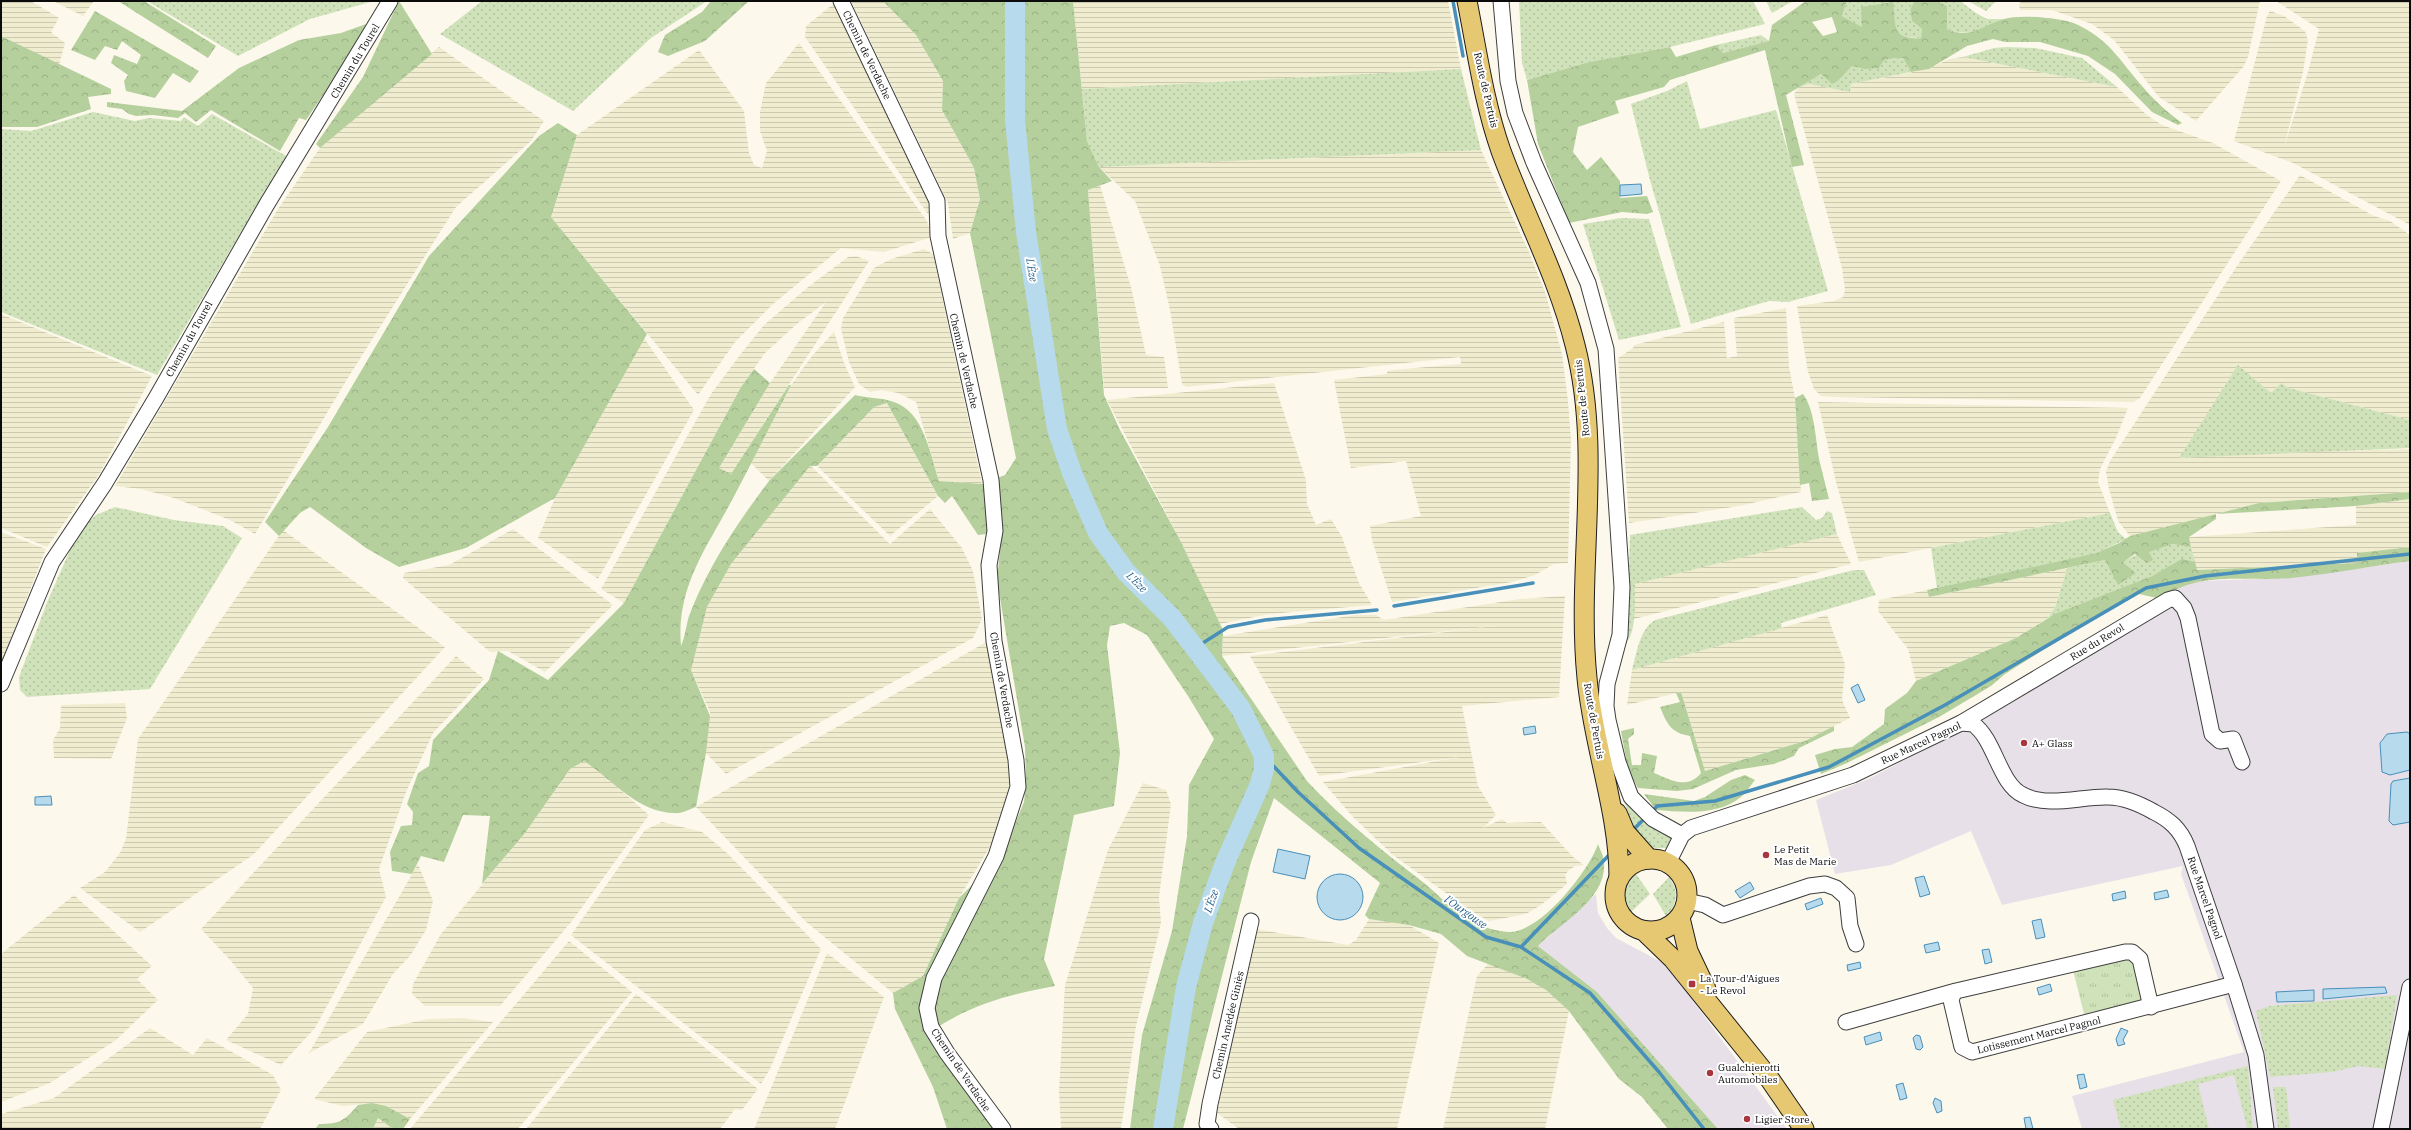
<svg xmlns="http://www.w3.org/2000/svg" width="2411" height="1130" font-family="'IBM Plex Serif',serif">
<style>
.industrial{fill:#e8e0e9}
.farmland{fill:url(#farmland-rules)}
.grass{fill:url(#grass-dots)}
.forest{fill:url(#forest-crowns);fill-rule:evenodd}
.park{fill:url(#park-tufts)}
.water{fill:#b7daed;stroke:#488fba}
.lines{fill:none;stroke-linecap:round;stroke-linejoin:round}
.stream{stroke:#488fba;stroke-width:3.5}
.river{stroke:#b7daed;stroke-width:20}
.minor-casing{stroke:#3e3e3e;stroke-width:17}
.major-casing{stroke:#1c1c1c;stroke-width:21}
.minor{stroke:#fff;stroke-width:15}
.major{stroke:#e6c772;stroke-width:19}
.poi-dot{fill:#a8363e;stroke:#fff;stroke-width:1.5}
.labels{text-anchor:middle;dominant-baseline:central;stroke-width:4;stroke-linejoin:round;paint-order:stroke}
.street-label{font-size:10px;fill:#0b0b0b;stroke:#fff}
.poi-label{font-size:10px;fill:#0b0b0b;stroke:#fff;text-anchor:start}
.water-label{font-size:11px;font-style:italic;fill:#26618b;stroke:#fff}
</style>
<defs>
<pattern id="farmland-rules" width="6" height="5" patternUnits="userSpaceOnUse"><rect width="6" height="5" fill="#efeccf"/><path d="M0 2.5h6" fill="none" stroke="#ccc9b0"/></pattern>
<pattern id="grass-dots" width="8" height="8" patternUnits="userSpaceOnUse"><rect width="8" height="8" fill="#d0e2ba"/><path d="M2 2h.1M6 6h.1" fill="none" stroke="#b1c19f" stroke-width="1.8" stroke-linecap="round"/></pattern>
<pattern id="forest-crowns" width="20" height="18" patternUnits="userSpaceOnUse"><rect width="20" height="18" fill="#b5d09c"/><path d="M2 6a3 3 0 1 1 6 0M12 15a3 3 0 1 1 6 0" fill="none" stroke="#9ab185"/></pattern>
<pattern id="park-tufts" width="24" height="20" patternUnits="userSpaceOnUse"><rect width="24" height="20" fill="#d0e2ba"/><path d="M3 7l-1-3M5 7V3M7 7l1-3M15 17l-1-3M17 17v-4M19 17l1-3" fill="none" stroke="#b1c19f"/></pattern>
</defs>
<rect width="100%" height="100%" fill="#fcf9ec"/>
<g class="industrial">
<polygon points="2410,561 2410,1129 2082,1129 2072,1096 2244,1052 2181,874 2183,866 2002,905 1971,831 1891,865 1835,874 1816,800 1868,779 1975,724 2086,659 2173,589 2197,581 2291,578"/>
<polygon points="1596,894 1598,913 1607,928 1616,938 1667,965 1787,1129 1718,1129 1597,992 1538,946"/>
</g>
<g class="farmland">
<polygon points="1,1 31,1 59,18 51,32 65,43 59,65 1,36"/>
<polygon points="53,1 94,1 83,16"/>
<polygon points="837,1 932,202 933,214 927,213 805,37 806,26"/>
<polygon points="851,1 883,1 916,35 943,81 942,110 974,168 980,199 970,233 953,239 948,203"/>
<polygon points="1073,1 1448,1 1461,69 1082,89"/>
<polygon points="2021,1 2260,1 2248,57 2244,66 2196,121 2159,97 2114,40 2092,24 2052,10 2020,10 2019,5"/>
<polygon points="2276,1 2410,1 2410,225 2293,163 2234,141 2267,16 2270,11 2284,16 2305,31 2308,40 2303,72 2284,147 2308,72 2319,29"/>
<polygon points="799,43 927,221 932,237 884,252 841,248 773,304 735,342 698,395 551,217 577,135 699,50 744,111 749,153 754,165 762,168 767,151 760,131 760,112 766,83"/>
<polygon points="439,47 544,121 531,141 456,207 349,376 255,534 230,520 174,498 141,489 115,486 278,209 320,148"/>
<polygon points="1963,57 2117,87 2148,116 2162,125 2213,143 2281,181 2140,398 2134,402 1837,397 1821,396 1814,389 1808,372 1797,306 1834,301 1843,297 1845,290 1842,268 1794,94 1799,87 1809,84 1850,92 1851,84 1929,69 1949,59"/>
<polygon points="1481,150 1529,252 1546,295 1562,354 1568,401 1571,440 1568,563 1554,564 1535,575 1512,582 1392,602 1372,540 1370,526 1421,516 1406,461 1351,468 1334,380 1387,374 1387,371 1393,370 1461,364 1460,357 1186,387 1182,384 1170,310 1160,266 1135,201 1099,167"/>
<polygon points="2300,175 2374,216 2390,221 2410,235 2410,420 2289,388 2281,383 2271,393 2180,458 2263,453 2410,449 2410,492 2259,503 2130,536 2118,521 2109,489 2106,472 2110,461 2237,266"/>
<polygon points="1100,185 1131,287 1146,355 1164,357 1168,388 1104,388 1088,190"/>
<polygon points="924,249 933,254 982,484 939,481 916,402 898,393 881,390 870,392 859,384 849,362 841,329 843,318 874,268 891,259"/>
<polygon points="856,256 869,261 731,474 719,468 770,383 826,302 798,323 765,353 741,387 624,603 601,589 711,394 740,355 764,325 808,287 848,257"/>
<polygon points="1786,308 1789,367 1795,398 1801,492 1739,506 1629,523 1618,358 1633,348 1634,345 1724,322 1727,358 1737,356 1734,318"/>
<polygon points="1,314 152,376 100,473 47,547 1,528"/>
<polygon points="834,332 844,363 855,387 769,481 751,463 791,385 812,356"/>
<polygon points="644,338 694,410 598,579 538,538 555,498"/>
<polygon points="1274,383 1306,480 1307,504 1316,525 1331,519 1342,537 1359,583 1372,605 1269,614 1220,624 1181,542 1107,400"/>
<polygon points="1818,402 2128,408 2116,438 2100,469 2098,482 2110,513 1859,562 1836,482"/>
<polygon points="887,403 938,496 890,536 817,466 874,407"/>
<polygon points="810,465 890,544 930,509 962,548 973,571 982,619 973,638 726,774 706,753 710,712 691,670 700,632 707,607 731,564"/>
<polygon points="2410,499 2410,547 2357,553 2358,563 2196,570 2189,537 2356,525 2356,506"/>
<polygon points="513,529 613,605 545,672 508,651 490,652 403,578 404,573 449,565"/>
<polygon points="283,530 445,647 253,855 140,932 80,888 105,872 120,853 126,839 138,739"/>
<polygon points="1,532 46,549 1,664"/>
<polygon points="1837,534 1851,564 1634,619 1634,584"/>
<polygon points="2067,568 2056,605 2048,618 2016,638 1916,681 1908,649 1878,611 1879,600 1927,590 1929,597"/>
<polygon points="1565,596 1559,697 1462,706 1478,786 1496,815 1483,828 1502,819 1507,823 1541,822 1573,857 1584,865 1575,866 1568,871 1565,875 1567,884 1541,905 1526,914 1489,921 1468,909 1393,855 1353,817 1323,782 1459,757 1319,776 1250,656 1503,625 1222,656 1223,636 1355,615 1376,615 1384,620 1520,599"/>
<polygon points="1827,615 1845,664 1842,700 1850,718 1805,741 1705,771 1681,692 1627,705 1632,670"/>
<polygon points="990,640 1010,770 1012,785 1006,810 988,850 959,898 923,976 893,993 805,921 696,807"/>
<polygon points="456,656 484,679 433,733 406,792 379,869 386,897 315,1028 281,1065 226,1040 248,1014 253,988 231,961 201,929"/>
<polygon points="125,703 127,718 111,759 54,758 53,740 60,728 61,705"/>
<polygon points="584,761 600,772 649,815 572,921 500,1006 425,1006 412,994 413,984 441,934 525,833 570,769"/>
<polygon points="1143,783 1166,790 1171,804 1159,897 1161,923 1136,1026 1121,1129 1061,1129 1059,1091 1065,985 1108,850"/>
<polygon points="662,822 702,832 727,853 821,949 770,1069 761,1084 571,935 645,830"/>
<polygon points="418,864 433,901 426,930 410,956 393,974 363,1024 309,1053"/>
<polygon points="74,895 152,966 137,979 158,1000 116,1040 50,1083 1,1102 1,954"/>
<polygon points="1369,919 1409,925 1439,943 1397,1129 1239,1129 1217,1113 1256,929 1348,945 1356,940"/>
<polygon points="569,941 632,992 518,1129 410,1129"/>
<polygon points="827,953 884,997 835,1129 754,1129"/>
<polygon points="1489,963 1527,979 1546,990 1569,1011 1545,1129 1443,1129 1477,976"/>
<polygon points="636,994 758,1089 742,1110 735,1109 720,1129 526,1129"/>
<polygon points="463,1018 493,1022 410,1119 386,1106 372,1103 343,1106 314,1099 367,1032 428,1019"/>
<polygon points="150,1028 193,1055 207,1038 273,1075 281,1090 260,1129 1,1129 1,1114 54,1098"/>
<polygon points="378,1118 393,1129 373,1129"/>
</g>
<g class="grass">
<polygon points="147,1 374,1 310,19 238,56"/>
<polygon points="482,1 707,1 651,38 573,111 440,34"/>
<polygon points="1519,1 1753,1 1765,24 1670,47 1589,62 1527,80 1522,63"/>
<polygon points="1766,1 1793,1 1772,13"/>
<polygon points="1847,1 1914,1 1910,10 1912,21 1922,29 1921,38 1902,37 1897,32 1863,28 1842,16"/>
<path d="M1938,1H1960L1976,13L1987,19H2004C1986,28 1966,38 1947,29V6Z"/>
<polygon points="1968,1 1996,1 1986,11"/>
<polygon points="1761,35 1769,41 1723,53 1716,45"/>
<polygon points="2007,47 2035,48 2082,58 2117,87 1963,57 1994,48"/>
<polygon points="1890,58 1903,58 1911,72 1851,84 1850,92 1809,84 1799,87 1821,74 1839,80 1852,66 1864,69"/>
<polygon points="1461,69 1481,150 1099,167 1087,141 1082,89"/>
<polygon points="1687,81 1700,129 1776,110 1828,291 1788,302 1769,301 1691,324 1650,180 1631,104 1667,91"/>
<polygon points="93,112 135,121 149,118 181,121 184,117 198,126 212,114 288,157 240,234 157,375 1,312 1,129 31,131"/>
<polygon points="1622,218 1649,219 1681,327 1619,340 1583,224"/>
<polygon points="2238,365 2271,393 2281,383 2289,388 2410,420 2410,448 2179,458"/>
<polygon points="115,507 174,520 223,526 242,538 150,689 27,697 20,690 19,677 48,600 75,539 84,526 96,515"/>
<path d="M1802,507L1816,520L1822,518L1827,511L1832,513L1837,534L1635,584C1634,599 1638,635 1624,644L1628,612L1630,535Z"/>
<polygon points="2110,513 2118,532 2126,539 2096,553 1937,588 1931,548"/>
<path d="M2172,544L2191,547L2195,562L2182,560L2152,576L2048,618L2056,605L2067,568L2105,560L2118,584L2136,573L2123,562C2136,553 2156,548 2172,544Z"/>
<path d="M1854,570H1864L1876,595L1781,623L1782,628L1632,670C1637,653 1639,630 1655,620Z"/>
<polygon points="1624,801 1649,826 1671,836 1670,845 1667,848 1651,848 1637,837"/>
<path d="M1636,874L1650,894L1631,912C1622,900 1624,884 1636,874Z"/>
<path d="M1669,877C1679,891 1678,904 1666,916L1653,894Z"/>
<polygon points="2397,995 2385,1069 2359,1066 2332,1072 2270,1077 2256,1011 2269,1006"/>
<polygon points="2248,1066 2253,1129 2244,1129 2247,1127 2234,1075 2198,1084 2209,1129 2121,1129 2113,1100"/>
<polygon points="2273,1087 2286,1087 2290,1129 2278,1128"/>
</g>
<g class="forest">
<polygon points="118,1 144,1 216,46 208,58"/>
<polygon points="399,1 432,54 320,148 316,144 363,77"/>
<polygon points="711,1 749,1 705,41 668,56 658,52 665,35 702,12"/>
<path d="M883,1H1073L1087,141L1099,167L1112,181L1088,190L1104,395L1120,430L1181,542L1223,630L1222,656L1307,781C1342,819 1383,851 1424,883C1439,895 1454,912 1471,921C1482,927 1496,931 1509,932C1540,933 1589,871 1598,844C1600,850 1604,856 1604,862C1607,900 1561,922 1538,946L1597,992L1718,1129H1668L1642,1097L1619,1079L1569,1011L1546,990L1527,979L1467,956L1441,934L1409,925L1369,919L1365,915L1380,883L1274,798L1251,862L1183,1129H1130L1142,1035L1172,931L1187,836L1189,785L1214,739L1188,696L1147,635L1124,623L1110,626L1107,645L1120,753L1114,806L1074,815L1044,959L1055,986C1007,995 969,1005 929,1033L997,1129H947L933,1087L895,1009L893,993L923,976L959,898L1002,855L1024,802L1026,782L1025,747L997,580L1002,532L978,535L952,496L945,503L938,496L887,403L874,407L817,466H810L731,564L707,607L691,670L710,716L706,753L696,807C690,809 681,814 675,813C638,813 613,780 584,761L570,769L525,833L482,884L490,816L463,815L444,862L421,856L412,874L392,871L390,852L401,826L412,825L413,812L407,804L418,773L429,766L433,740L489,680L498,651L548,680L624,603L741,387L754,369L770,383L719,468L731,474L789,385H791C771,424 752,463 731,502C705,550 676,589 681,646C685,637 686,626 689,616C707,568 738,522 769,481L855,395C866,398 885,398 894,402C924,412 930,454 939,481L982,484L1005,475L1016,458L970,233L980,199L974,168L942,110L943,81L916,35Z"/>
<path d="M1806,1H1847L1842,16L1862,27L1861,7L1893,2C1896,26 1891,40 1921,38L1922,29L1912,21L1910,10L1914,1H1938L1947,6V29C1970,40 1983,25 2004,19C2020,14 2061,18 2076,24C2109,39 2120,61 2142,86C2154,100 2167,112 2182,123L2178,125L2152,112L2115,74L2088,56L2040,42H2005L1993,39L1967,46L1929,69L1911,72L1903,58C1892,58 1883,57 1879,68L1864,69L1852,66L1839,80L1832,84L1821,74L1786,95L1804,165L1792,167L1765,50L1670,80L1664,87L1615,101L1619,113L1578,127L1573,152L1587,170L1601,157L1620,181V198L1647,196L1653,212L1647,214L1622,212L1569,223L1538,144L1527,80L1589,62L1670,47L1676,57L1716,45L1723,53L1769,41L1772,25ZM1832,17L1837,32L1823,36L1812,22Z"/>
<polygon points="95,11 199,71 190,83 173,73 155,98 126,91 124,81 128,75 111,63 114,55 137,64 141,55 122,41 117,50 105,46 95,60 71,50"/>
<polygon points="366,24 351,54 306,120 299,118 280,151 211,110 196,122 185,113 178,118 153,115 136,116 129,114 122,109 107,107 107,102 182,111 239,68 299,40 341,33"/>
<polygon points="1,36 111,89 111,94 88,97 91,109 37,127 1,127"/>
<polygon points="558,123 577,135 551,217 647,334 555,498 466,548 399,567 366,548 310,507 300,513 279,536 265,522 328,427 429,256 539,136"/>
<path d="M1803,394C1816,412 1815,441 1820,463C1823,475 1826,487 1829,499L1812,501L1809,483L1800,485L1795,398Z"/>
<polygon points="2410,492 2410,499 2356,506 2216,514 2216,519 2189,537 2191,547 2172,544 2149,552 2153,560 2147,563 2135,554 2123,562 2136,573 2118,585 2105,560 1929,597 1927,590 2096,553 2119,543 2130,536 2259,503"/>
<path d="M2410,547V561C2371,566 2331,574 2292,578C2248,582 2197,570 2161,599L2139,594L2067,635L2005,674L1991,686L1939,717L1847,763L1821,774L1815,755L1835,749L1852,747L1884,724L1885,709L1907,693L1916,681L2016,638L2055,614L2152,576L2182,559L2195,562L2197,570L2357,563V553Z"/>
<path d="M1681,692L1705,771L1805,741L1834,726V731L1799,748L1794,756L1774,764L1736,770L1693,789L1677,791L1638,788L1628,770L1621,731L1634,728V734L1628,739L1632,765H1641L1642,753L1657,756L1654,773C1671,780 1687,790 1701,773L1690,736C1671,733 1667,724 1660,707L1680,702L1676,693Z"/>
<path d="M1745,775L1755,780C1750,786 1746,793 1741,797C1718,816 1683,812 1656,810L1644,794L1694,801L1705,797L1731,780Z"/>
<path d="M372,1103L386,1106L410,1119L403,1129H393L378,1118L373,1129H315L319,1124C340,1124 344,1121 358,1105Z"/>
</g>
<path class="park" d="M2124,959L2131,961C2137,971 2144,991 2140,1003L2085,1018L2073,970Z"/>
<g class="water">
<polygon points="1641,184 1642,194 1620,196 1620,185"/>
<polygon points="1858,684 1865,700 1858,703 1851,688"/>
<polygon points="1535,726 1536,733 1524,735 1523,728"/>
<polygon points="2407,732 2410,734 2410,770 2390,775 2382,772 2380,743 2387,734"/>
<polygon points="2410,778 2410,822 2393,825 2389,821 2391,784 2393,781"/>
<polygon points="51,796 52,805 35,805 35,797"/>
<polygon points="1278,849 1310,856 1305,879 1273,872"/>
<circle cx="1340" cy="897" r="23"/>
<polygon points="1924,876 1930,894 1920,897 1915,878"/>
<polygon points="1750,882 1754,889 1740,898 1735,891"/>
<polygon points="2167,890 2169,897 2155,900 2154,893"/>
<polygon points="2125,891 2126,898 2113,901 2112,894"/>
<polygon points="1821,898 1823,904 1807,910 1805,904"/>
<polygon points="2041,919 2045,937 2036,939 2032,921"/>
<polygon points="1938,942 1940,950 1926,953 1924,945"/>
<polygon points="1989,949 1992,962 1985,964 1982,950"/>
<polygon points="1860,962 1861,968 1848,971 1847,965"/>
<polygon points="2050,984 2052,991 2039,995 2037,988"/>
<polygon points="2385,987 2387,993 2323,999 2323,989"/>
<polygon points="2314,990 2314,1001 2277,1002 2276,992"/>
<polygon points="2121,1028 2128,1031 2123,1040 2125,1044 2118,1046 2116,1039"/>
<polygon points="1880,1032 1882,1040 1866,1045 1864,1037"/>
<polygon points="1916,1035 1920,1036 1923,1047 1920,1050 1916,1049 1913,1038"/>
<polygon points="2084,1074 2087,1087 2080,1089 2077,1075"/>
<polygon points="1903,1083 1907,1098 1900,1100 1896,1085"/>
<polygon points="1935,1098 1941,1101 1942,1111 1937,1113 1933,1103"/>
<polygon points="2030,1117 2033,1129 2026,1129 2024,1118"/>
</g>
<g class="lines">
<g class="stream">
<polyline points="1453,1 1463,56"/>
<polyline points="1394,606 1533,583"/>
<polyline points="1195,648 1228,627 1265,620 1377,610"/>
<polyline points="1264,756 1298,792 1359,848 1486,937 1521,947 1590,993 1659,1072 1704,1129"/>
<polyline points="1651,813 1657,806 1715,801 1829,767 1945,705 2146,588 2205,576 2410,554"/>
<polyline points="1632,831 1646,817"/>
<polyline points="1521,947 1611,853"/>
</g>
<polyline class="river" points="1015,1 1015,120 1026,232 1057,429 1072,473 1098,533 1126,572 1172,618 1214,673 1241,709 1264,756 1264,769 1260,784 1225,863 1203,923 1186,987 1163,1129"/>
<g class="minor-casing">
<g id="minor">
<polyline points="841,1 937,201 938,236 991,480 995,531 989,565 994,641 1016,760 1018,787 996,856 934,978 927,1008 931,1027 947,1053 1003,1129"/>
<polyline points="1501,1 1508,81 1515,113 1534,163 1588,283 1606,349 1622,587 1620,635 1607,684 1606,706 1608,720 1618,762 1631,797 1653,819 1682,835"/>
<polyline points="1,684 52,562 105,483 156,398 267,204 390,1"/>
<polyline points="1961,723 2168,600 2175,598 2184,608 2188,618 2212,734 2220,741 2233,739 2242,762"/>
<path d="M1668,863L1682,835L1691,828L1853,775L1961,723L1973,724C1995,739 1999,784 2023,795C2048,808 2082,796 2108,797C2124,797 2140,804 2154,812C2170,820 2180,829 2187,846L2234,984L2256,1055L2266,1129"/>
<polyline points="1687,901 1705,905 1723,915 1809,886 1825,884 1836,888 1847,898 1850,926 1856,944"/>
<polyline points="1954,992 1951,1000 1962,1047 1972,1052 2234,984"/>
<polyline points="1846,1022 1956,991 2125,952 2132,952 2140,959 2151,1007"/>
<polyline points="1211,1129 1207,1124 1210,1104 1251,921"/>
<polyline points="2381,1129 2410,987"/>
</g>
</g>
<g class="major-casing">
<g id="major">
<path d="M1467,1C1477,51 1484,103 1501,151C1525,216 1558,277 1575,345C1603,453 1576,568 1587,678C1593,745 1619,811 1619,878"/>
<polyline points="1617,813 1625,832 1649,859"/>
<circle cx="1651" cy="895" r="36"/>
<polyline points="1680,918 1688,951 1706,989"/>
<polyline points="1644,931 1673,959 1769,1078 1804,1129"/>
</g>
</g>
<use href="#minor" class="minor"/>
<use href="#major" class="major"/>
</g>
<g class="poi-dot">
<circle cx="2024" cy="743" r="4"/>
<circle cx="1766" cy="855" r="4"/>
<rect x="1688" y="980" width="8" height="8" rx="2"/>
<circle cx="1710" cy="1073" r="4"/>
<circle cx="1747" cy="1119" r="4"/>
</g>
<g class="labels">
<g class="street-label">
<text transform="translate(867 55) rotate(64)">Chemin de Verdache</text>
<text transform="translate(355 61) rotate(-59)">Chemin du Tourel</text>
<text transform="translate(1486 90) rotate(77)">Route de Pertuis</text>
<text transform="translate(189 339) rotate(-61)">Chemin du Tourel</text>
<text transform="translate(964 361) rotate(77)">Chemin de Verdache</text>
<text transform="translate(1582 398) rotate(-96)">Route de Pertuis</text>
<text transform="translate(2097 642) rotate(-31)">Rue du Revol</text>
<text transform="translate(1002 680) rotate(80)">Chemin de Verdache</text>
<text transform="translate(1594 721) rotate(80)">Route de Pertuis</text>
<text transform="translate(1921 743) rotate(-25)">Rue Marcel Pagnol</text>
<text transform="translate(2205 898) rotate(71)">Rue Marcel Pagnol</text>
<text transform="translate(1228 1025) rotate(-77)">Chemin Amédée Giniès</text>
<text transform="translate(2039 1035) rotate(-14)">Lotissement Marcel Pagnol</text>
<text transform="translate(961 1070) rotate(56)">Chemin de Verdache</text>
</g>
<g class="poi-label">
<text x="2032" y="743">A+ Glass</text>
<text x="1774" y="849">Le Petit<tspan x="1774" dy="12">Mas de Marie</tspan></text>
<text x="1700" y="978">La Tour-d'Aigues<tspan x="1700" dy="12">- Le Revol</tspan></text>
<text x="1718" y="1067">Gualchierotti<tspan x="1718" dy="12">Automobiles</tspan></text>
<text x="1755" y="1119">Ligier Store</text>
</g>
<g class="water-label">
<text transform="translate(1032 270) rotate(81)">L'Èze</text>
<text transform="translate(1137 582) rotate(45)">L'Èze</text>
<text transform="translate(1211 901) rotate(-71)">L'Èze</text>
<text transform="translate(1466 912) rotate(35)">l'Ourgouse</text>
</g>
</g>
<rect width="2411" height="1130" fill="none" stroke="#0b0b0b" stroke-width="4"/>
</svg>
